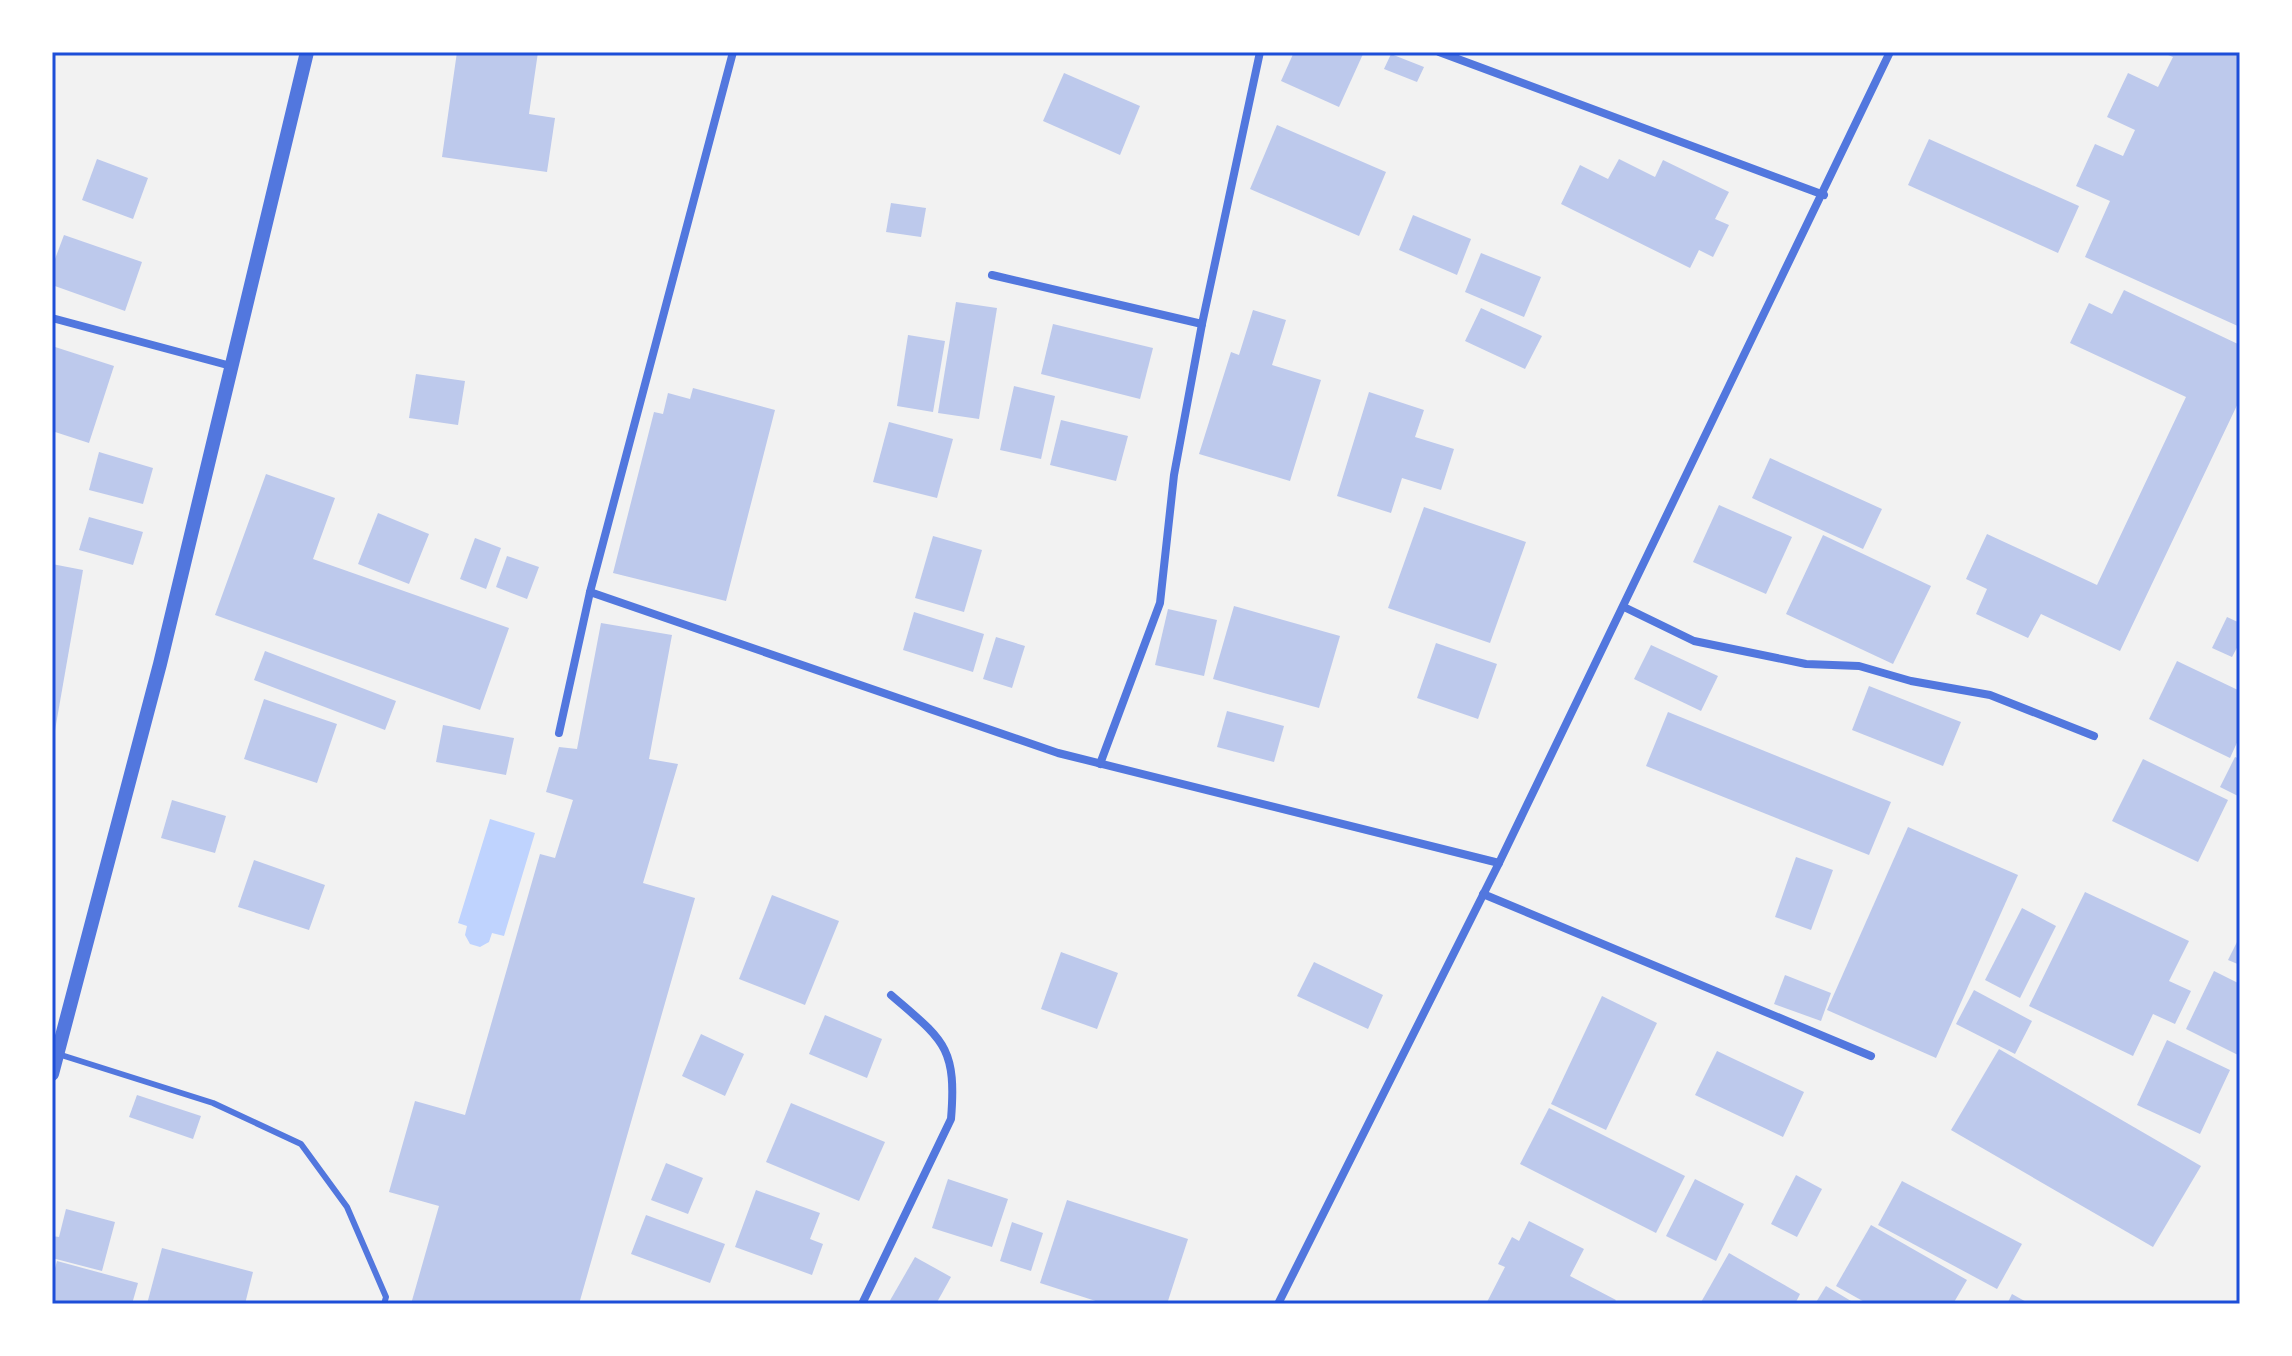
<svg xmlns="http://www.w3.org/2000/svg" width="2292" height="1356" font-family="'Alegreya Sans',sans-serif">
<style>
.water{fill:#bfd3fe}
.building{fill:#bdc9ec}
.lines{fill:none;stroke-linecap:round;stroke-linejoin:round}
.service{stroke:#5277de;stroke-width:6}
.minor{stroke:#5277de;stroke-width:8}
.tertiary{stroke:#5277de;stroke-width:14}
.neatline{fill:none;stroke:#1d4ed8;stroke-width:3}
</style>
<rect width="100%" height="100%" fill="#f2f2f2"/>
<polygon class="water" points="490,819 535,833 504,936 492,933 489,942 480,947 470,944 465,935 467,926 458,923"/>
<g class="building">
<polygon points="457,52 538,52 529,114 555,118 547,172 442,157"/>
<polygon points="1294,52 1363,54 1339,107 1281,81"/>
<polygon points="2161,52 2240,52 2240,327 2085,257 2110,201 2076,186 2095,144 2123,156 2135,130 2107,117 2128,73 2158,87 2173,57"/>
<polygon points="1391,54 1424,67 1417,82 1384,69"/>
<polygon points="1064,73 1140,106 1120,155 1043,121"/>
<polygon points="1277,125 1386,172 1359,236 1250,189"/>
<polygon points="1929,139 2079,206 2058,253 1908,185"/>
<polygon points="97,159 148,178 133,219 82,200"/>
<polygon points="1619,159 1655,177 1663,160 1729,192 1715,219 1729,225 1713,257 1699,250 1690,268 1561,204 1580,165 1608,179"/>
<polygon points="891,203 926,208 921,237 886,232"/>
<polygon points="1413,215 1471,239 1457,275 1399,250"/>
<polygon points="64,235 142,262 125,311 52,285 52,267"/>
<polygon points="1481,253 1541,277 1524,317 1465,292"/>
<polygon points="2124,290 2240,345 2240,399 2120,651 2041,614 2028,638 1976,614 1987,589 1966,579 1987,534 2097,585 2186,397 2070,343 2089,303 2112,314"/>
<polygon points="956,302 997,308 979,419 938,413"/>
<polygon points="1481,308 1542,336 1525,369 1465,341"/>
<polygon points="1253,310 1286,320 1272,365 1321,380 1290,481 1199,454 1231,352 1239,355"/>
<polygon points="1053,324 1153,348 1140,399 1041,374"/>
<polygon points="908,335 945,341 933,412 897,406"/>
<polygon points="52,346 114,366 89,443 52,431"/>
<polygon points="416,374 465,381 458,425 409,418"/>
<polygon points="1014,386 1055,396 1041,459 1000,450"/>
<polygon points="693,388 775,410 726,601 613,573 654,412 663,414 668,393 690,399"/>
<polygon points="1369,392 1424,410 1415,437 1454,449 1441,490 1402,478 1391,513 1337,496"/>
<polygon points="1061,420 1128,436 1116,481 1050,465"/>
<polygon points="889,422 953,439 937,498 873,482"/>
<polygon points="99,452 153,468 143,504 89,490"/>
<polygon points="1770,458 1882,509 1863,549 1752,498"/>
<polygon points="266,474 335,498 313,559 509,628 480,710 215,615"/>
<polygon points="1719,505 1792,537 1766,594 1693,562"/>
<polygon points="1424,507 1526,542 1490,643 1388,608"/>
<polygon points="378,513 429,534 409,584 358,564"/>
<polygon points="89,517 143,532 133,565 79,550"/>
<polygon points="1823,535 1931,586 1893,664 1786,614"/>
<polygon points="933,536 982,550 964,612 915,598"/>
<polygon points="475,538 501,548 486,589 460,579"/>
<polygon points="507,556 539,567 527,599 496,587"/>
<polygon points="52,564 83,570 54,736 52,736"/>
<polygon points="1234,606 1340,636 1319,708 1213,679"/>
<polygon points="1168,609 1217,620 1204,676 1155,665"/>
<polygon points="914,612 984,634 973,672 903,650"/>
<polygon points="2227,617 2240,623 2240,642 2232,657 2212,648"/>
<polygon points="601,623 672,635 649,759 678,764 643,883 695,898 579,1304 411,1304 439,1206 389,1192 415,1101 465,1115 540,854 555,858 573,800 546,792 559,747 577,749"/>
<polygon points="996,637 1025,646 1012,688 983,679"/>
<polygon points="1436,643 1497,664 1478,719 1417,698"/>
<polygon points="1651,645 1718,676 1701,711 1634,679"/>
<polygon points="265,651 396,701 385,730 254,680"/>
<polygon points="2177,661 2240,691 2240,736 2230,758 2149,719"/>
<polygon points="1869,686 1961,722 1943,766 1852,730"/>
<polygon points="264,699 337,724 317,783 244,759"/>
<polygon points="1227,711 1284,726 1274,762 1217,747"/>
<polygon points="1668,712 1891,802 1869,855 1646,766"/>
<polygon points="443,725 514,738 506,775 436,762"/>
<polygon points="2235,757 2240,759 2240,797 2220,787"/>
<polygon points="2143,759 2228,800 2198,862 2112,821"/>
<polygon points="172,800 226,816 215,853 161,838"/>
<polygon points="1908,827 2018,875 1936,1058 1827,1010"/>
<polygon points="1796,857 1833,870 1811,930 1775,917"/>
<polygon points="254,860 325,885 309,930 238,907"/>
<polygon points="2085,892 2189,941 2169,981 2191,991 2175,1024 2153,1014 2133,1056 2029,1006"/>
<polygon points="772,895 839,921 805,1005 739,979"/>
<polygon points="2022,908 2056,926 2020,998 1985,980"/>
<polygon points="2240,936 2240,965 2228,960"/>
<polygon points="1061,952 1118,973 1097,1029 1041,1009"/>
<polygon points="1314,962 1383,995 1368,1029 1297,996"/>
<polygon points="2214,971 2240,984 2240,1056 2186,1029"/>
<polygon points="1785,975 1831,993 1821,1021 1774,1004"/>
<polygon points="1974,990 2032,1021 2015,1054 1956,1024"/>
<polygon points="1602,996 1657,1023 1606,1130 1551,1104"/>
<polygon points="825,1015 882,1039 867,1078 809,1054"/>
<polygon points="701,1034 744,1054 725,1096 682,1076"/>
<polygon points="2167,1040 2230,1070 2200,1134 2137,1105"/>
<polygon points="1999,1049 2201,1166 2153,1247 1951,1130"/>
<polygon points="1717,1051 1804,1092 1783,1137 1695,1095"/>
<polygon points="137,1095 201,1116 193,1139 129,1117"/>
<polygon points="791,1103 885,1142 859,1201 766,1162"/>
<polygon points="1549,1108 1685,1176 1656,1233 1520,1164"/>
<polygon points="666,1163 703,1178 688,1214 651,1200"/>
<polygon points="1796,1175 1822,1189 1797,1237 1771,1224"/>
<polygon points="948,1179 1008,1199 992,1247 932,1228"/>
<polygon points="1695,1179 1744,1204 1716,1261 1666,1236"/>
<polygon points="1902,1181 2022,1244 1997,1289 1878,1225"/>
<polygon points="756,1190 820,1213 810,1239 823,1244 812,1275 735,1247"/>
<polygon points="1067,1200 1188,1239 1167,1304 1105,1304 1040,1283"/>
<polygon points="66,1209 115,1222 102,1271 52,1258 52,1236 59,1237"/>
<polygon points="646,1215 725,1244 710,1283 631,1254"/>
<polygon points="1529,1221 1584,1249 1570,1276 1616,1300 1613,1304 1486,1304 1505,1267 1498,1264 1512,1237 1519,1241"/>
<polygon points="1012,1222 1043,1233 1031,1271 1000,1261"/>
<polygon points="1871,1225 1967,1280 1953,1304 1868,1304 1836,1286"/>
<polygon points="162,1248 253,1272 245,1304 147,1304"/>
<polygon points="1729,1253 1800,1294 1795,1304 1700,1304"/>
<polygon points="915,1257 951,1277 936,1304 888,1304"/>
<polygon points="57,1261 138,1283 132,1304 52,1304 52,1279"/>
<polygon points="1826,1286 1856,1304 1815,1304"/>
<polygon points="2012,1294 2030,1304 2007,1304"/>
</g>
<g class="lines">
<polyline class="service" points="58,1054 213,1103 301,1144 347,1207 386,1297 384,1304"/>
<g class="minor">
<polyline points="1439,52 1824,195"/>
<polyline points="992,275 1202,324"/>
<polyline points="52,318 231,366"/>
<polyline points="590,592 1058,753 1499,863"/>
<polyline points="1624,607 1694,641 1806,664 1859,666 1911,681 1990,695 2094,736"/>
<polyline points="559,733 590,592 733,52"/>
<polyline points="1100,764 1160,603 1174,475 1202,324 1260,52"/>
<polyline points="1483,894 1871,1056"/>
<path d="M862,1304L951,1119C957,1046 943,1040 891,995"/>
<polyline points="1278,1304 1499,863 1890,52"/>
</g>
<polyline class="tertiary" points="52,1074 160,664 307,52"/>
</g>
<rect width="2292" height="1356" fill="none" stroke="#ffffff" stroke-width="108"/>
<rect x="54" y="54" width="2184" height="1248" class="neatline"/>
</svg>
